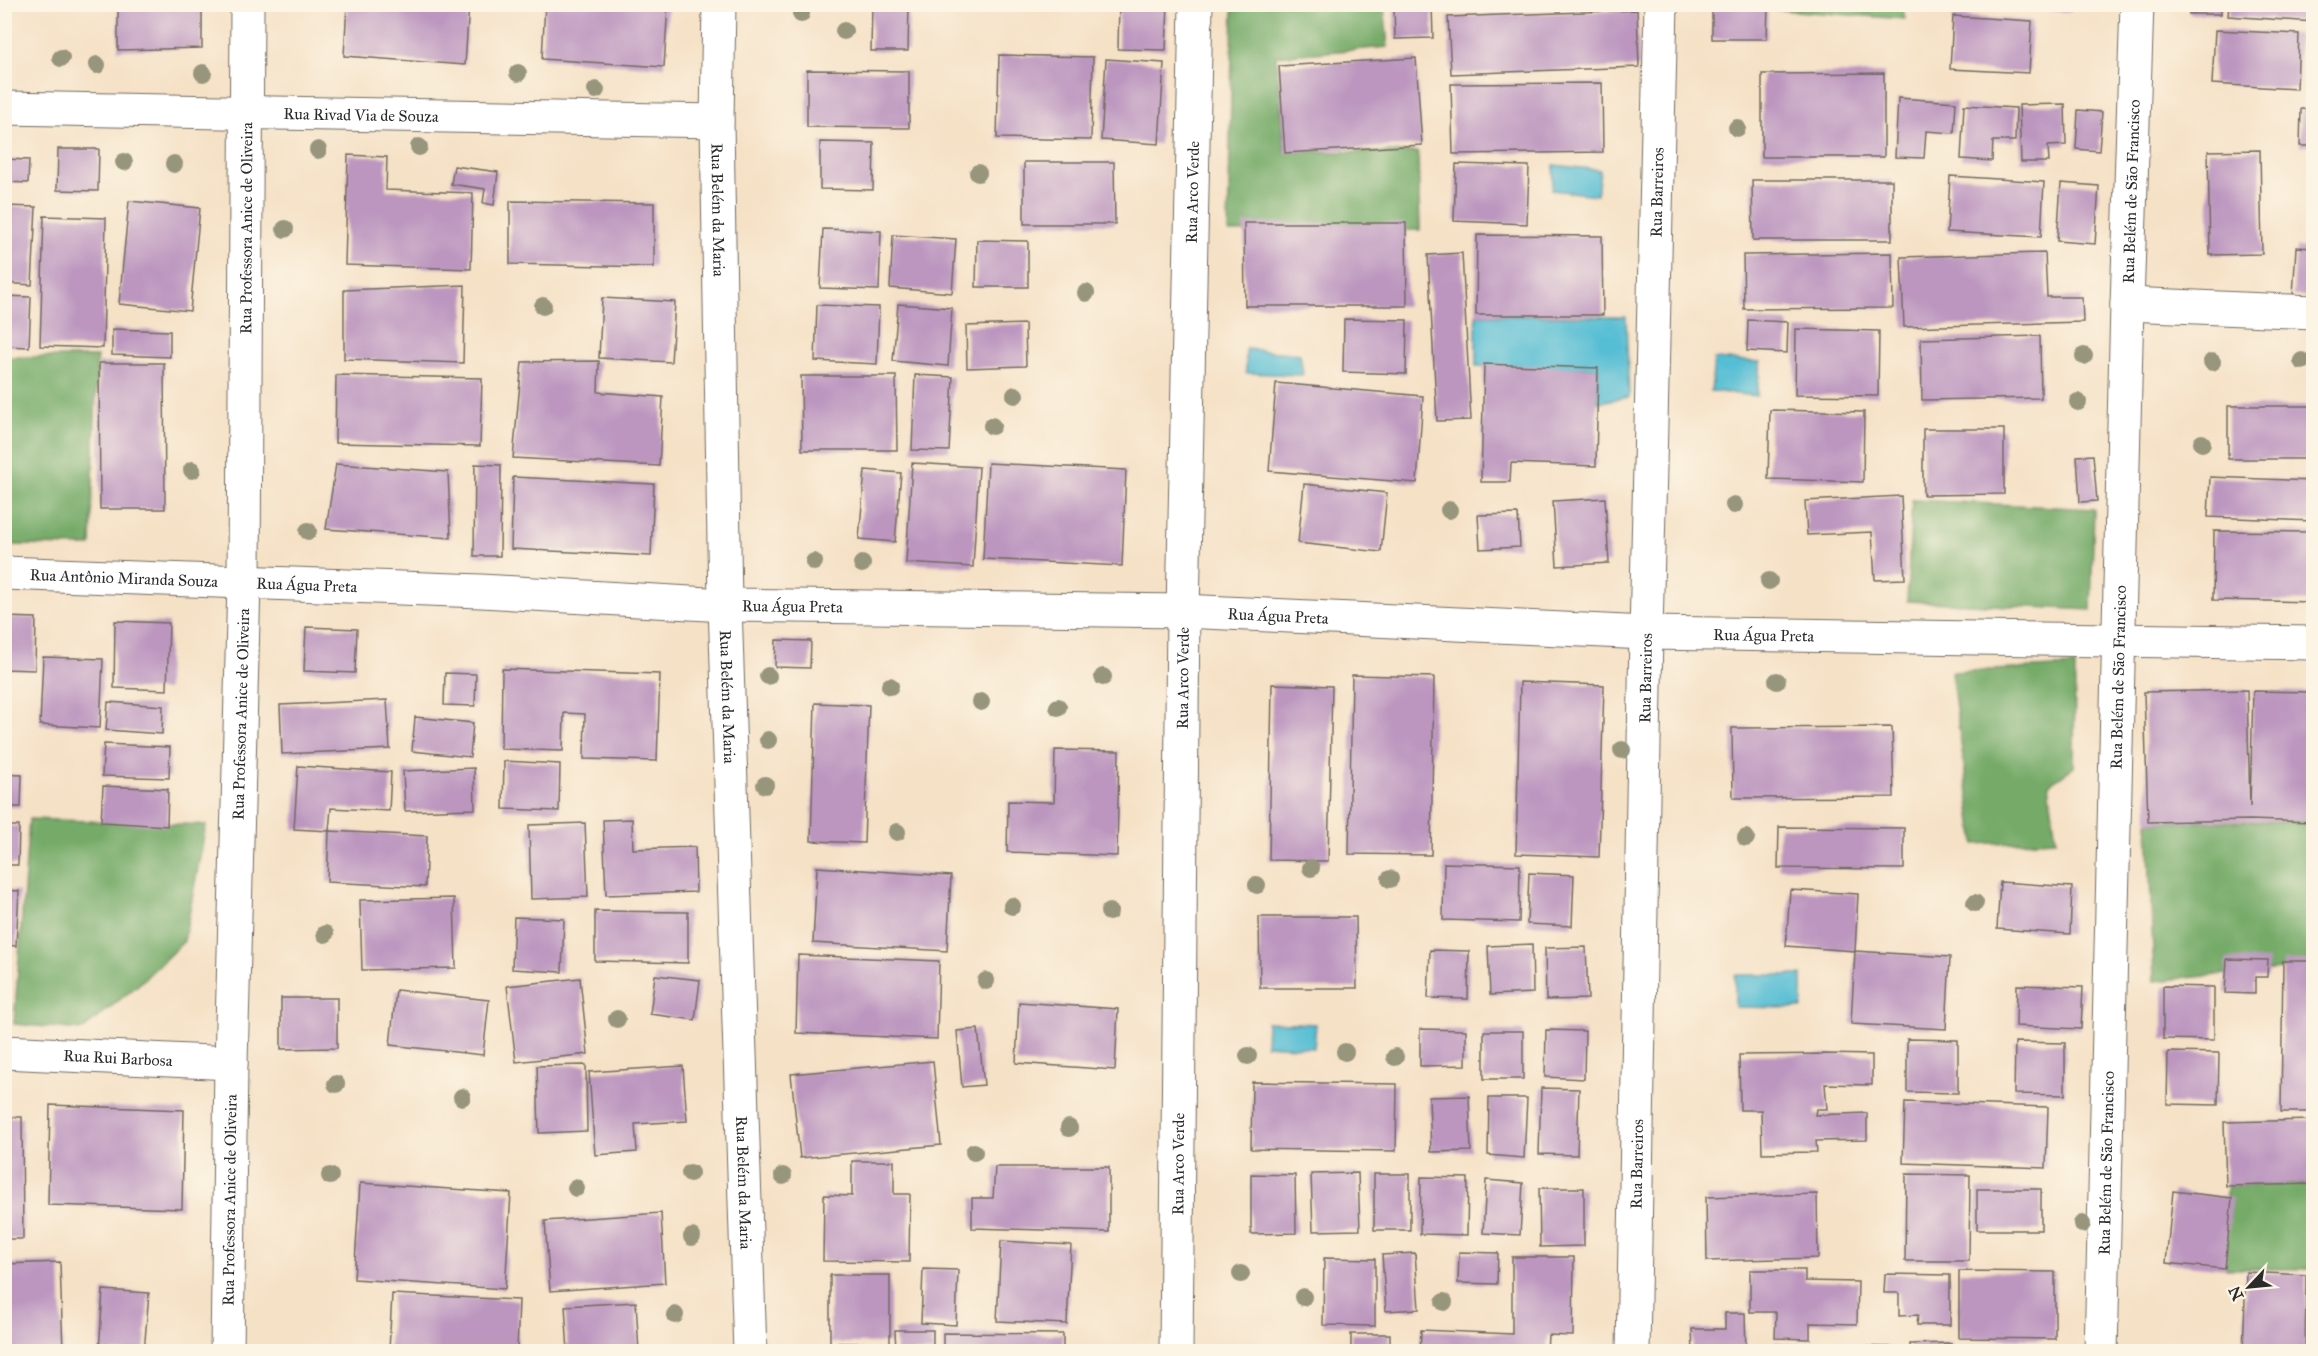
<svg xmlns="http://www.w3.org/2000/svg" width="2318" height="1356" font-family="'IM FELL Great Primer',serif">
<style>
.forest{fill:#74aa67;stroke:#506a49;stroke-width:1.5}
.water{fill:#56bed4;stroke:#407480;stroke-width:1.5}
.building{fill:#bc96bf}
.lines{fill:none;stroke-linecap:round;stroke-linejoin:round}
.minor-casing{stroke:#726b61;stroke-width:35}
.minor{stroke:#fff;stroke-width:33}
.tree{fill:#97967d}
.labels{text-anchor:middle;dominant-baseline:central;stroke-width:6;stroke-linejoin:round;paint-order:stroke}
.street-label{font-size:16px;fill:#2b2b2b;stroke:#fcf5e5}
</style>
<rect width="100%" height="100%" fill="#fcf5e5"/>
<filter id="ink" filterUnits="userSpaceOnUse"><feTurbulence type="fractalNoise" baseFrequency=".0167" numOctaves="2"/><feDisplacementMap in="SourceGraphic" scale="12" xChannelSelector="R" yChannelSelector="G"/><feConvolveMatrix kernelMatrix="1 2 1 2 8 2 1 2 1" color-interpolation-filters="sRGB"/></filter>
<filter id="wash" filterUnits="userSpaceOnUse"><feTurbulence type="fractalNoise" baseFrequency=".008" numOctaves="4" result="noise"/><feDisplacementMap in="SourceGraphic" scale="24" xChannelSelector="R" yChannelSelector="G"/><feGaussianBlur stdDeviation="1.35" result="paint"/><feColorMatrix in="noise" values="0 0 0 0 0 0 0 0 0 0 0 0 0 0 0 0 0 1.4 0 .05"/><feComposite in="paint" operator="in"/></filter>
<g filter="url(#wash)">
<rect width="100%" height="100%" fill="#f5e1c6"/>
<g class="forest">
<polygon points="1233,5 1384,5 1388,47 1276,56 1285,152 1418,152 1420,230 1228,232"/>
<polygon points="1712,5 1902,5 1905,19"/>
<polygon points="5,357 97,357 91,546 5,545"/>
<polygon points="1912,500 2094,509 2091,610 1907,601"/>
<polygon points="2075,666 2074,767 2049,784 2056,840 1975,844 1951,672"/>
<polygon points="29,819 206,825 184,941 138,985 82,1030 14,1024"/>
<polygon points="2313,821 2313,966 2154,981 2148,822"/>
<polygon points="2313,1184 2313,1269 2225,1269 2226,1186"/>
</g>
<g class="water">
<polygon points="1554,165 1600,170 1597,195 1552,190"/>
<polygon points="1476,315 1626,317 1629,397 1598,402 1598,368 1476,366"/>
<polygon points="1246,349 1300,354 1303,375 1246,373"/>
<polygon points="1714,359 1760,362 1757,396 1711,391"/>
<polygon points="1735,975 1802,975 1802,1008 1735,1007"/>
<polygon points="1267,1022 1316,1024 1314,1048 1266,1045"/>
</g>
<g id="blocks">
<g class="building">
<polygon points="118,4 202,4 202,48 118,50"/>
<polygon points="347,4 469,4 465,65 344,56"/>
<polygon points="545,4 668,4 664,67 542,59"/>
<polygon points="872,4 909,4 908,51 871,51"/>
<polygon points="1119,4 1168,4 1166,50 1118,49"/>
<polygon points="1920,4 2072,4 2071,12"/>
<rect x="2189" y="4" width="32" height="10"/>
<polygon points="2229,4 2314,4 2314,22 2228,16"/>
<polygon points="1432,5 1433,38 1395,39 1394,6"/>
<polygon points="1712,5 1768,5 1767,39 1712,39"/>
<polygon points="1637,10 1639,67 1451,74 1448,17"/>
<polygon points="1953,16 2032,21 2029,73 1950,69"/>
<polygon points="2215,30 2299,34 2297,89 2212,84"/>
<polygon points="999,55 1093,57 1091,140 997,138"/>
<polygon points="1416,58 1422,145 1285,153 1279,66"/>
<polygon points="1106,59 1164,63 1159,144 1101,140"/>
<polygon points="807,70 909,71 909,128 807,127"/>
<polygon points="1884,73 1884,157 1762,157 1762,74"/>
<polygon points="1602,83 1603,152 1453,154 1451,84"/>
<polygon points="1898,98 1956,102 1954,133 1926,131 1924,158 1895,157"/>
<polygon points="2065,104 2066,145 2048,146 2049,162 2021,162 2019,105"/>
<polygon points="1964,105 2016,108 2015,141 1993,141 1992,161 1961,159"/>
<polygon points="2301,109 2314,109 2314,146 2300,146"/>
<polygon points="2078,110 2102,112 2099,151 2076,149"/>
<polygon points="820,142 874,143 873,190 820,189"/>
<polygon points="58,149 99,149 98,191 57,190"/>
<polygon points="2260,150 2262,254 2210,255 2208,151"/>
<polygon points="348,155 387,157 386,190 473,193 471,269 345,265"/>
<polygon points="5,159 29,160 28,183 5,182"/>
<polygon points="1024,162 1114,162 1115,224 1024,224"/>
<polygon points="1456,164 1529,166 1527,224 1454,221"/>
<polygon points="454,166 498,172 494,205 483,203 485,189 451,184"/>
<polygon points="1950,176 2044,182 2041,237 1947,232"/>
<polygon points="1752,180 1892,180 1892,240 1753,240"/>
<polygon points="2061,183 2099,186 2095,244 2057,241"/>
<polygon points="129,201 200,208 190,311 119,304"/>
<polygon points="510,201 654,203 654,267 510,264"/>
<polygon points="4,206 36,207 32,285 4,283"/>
<polygon points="44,216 106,218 103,348 40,346"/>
<polygon points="1244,223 1406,223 1407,306 1245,306"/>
<polygon points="823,229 881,231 879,290 820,288"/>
<polygon points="893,235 956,239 952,293 890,288"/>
<polygon points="1477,235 1602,236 1603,315 1476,315"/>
<polygon points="977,240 1028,241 1028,287 976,287"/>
<polygon points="2296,247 2314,248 2314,297 2293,296"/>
<polygon points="1462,253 1471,420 1437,421 1428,255"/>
<polygon points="1892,253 1893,308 1744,309 1743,255"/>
<polygon points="2045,253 2047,297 2082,297 2083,322 1904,327 1901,257"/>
<polygon points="465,285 463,363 344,359 344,290"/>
<polygon points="4,296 31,297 29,347 4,346"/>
<polygon points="602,298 675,302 671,362 599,358"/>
<polygon points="898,304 952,308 948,366 893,361"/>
<polygon points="817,305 879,307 877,364 815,361"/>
<polygon points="1344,319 1407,320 1406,374 1343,372"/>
<polygon points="1748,320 1788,322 1787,353 1747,351"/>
<polygon points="1025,324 1026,366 967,368 966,326"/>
<polygon points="112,329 170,331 170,357 112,355"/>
<polygon points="1796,329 1879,331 1878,396 1795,395"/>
<polygon points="2040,336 2041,398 1922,400 1921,339"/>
<polygon points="599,361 598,392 663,397 659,466 513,458 522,362"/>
<polygon points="99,363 164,363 165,509 100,509"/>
<polygon points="1484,364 1598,368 1596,466 1511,463 1510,482 1481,482"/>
<polygon points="336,375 482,378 480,446 335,443"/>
<polygon points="915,375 953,377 949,451 912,450"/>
<polygon points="801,376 896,376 897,450 802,450"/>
<polygon points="1276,383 1423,396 1417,483 1269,471"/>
<rect x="2228" y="406" width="86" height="53"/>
<polygon points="1770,410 1864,412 1863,482 1768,479"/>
<polygon points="1923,429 2004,429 2004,494 1923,495"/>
<polygon points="2093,455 2097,501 2080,502 2077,456"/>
<polygon points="912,463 979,467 973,567 906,563"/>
<polygon points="988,463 1126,470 1122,566 983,559"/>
<polygon points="336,464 448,472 451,538 326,529"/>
<polygon points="475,464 501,465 500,556 474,556"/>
<polygon points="865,470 901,473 895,542 859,539"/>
<polygon points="513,477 654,484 651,556 511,549"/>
<polygon points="2210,477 2314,481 2314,521 2208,517"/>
<polygon points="1304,484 1387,493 1381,552 1298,543"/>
<polygon points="1901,496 1905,579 1875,580 1872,532 1807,535 1805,501"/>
<polygon points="1605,498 1609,563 1557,566 1553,501"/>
<polygon points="1518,514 1520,547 1480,549 1478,515"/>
<polygon points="2214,531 2314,532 2314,602 2213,600"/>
<polygon points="4,617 36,618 35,670 4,669"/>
<polygon points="115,621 169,623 167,690 114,688"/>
<polygon points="306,627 357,629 355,673 304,671"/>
<polygon points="776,640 811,641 810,668 775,667"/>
<polygon points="43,657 103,659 100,728 40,725"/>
<polygon points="502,669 660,674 657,761 584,759 585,714 564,713 563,751 501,749"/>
<polygon points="445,673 476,674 475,706 444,705"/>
<polygon points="1352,675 1434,677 1431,855 1349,854"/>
<polygon points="1520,682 1604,685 1599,857 1516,854"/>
<polygon points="1272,684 1332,686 1328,861 1269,860"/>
<polygon points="2247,690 2250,807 2253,691 2314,692 2314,822 2250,820 2148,822 2144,692"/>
<polygon points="387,700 390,749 282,754 280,705"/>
<polygon points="108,702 163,706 162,734 106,730"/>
<polygon points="815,703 869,705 864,843 811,841"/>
<polygon points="415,717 473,723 470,757 412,751"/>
<polygon points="1892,727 1894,797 1733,798 1732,728"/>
<polygon points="104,744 170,747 169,778 102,776"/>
<polygon points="1055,750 1119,751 1117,856 1007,852 1008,801 1054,802"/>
<polygon points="504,761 560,764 559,811 503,809"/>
<polygon points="298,766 391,772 389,811 331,808 329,831 294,829"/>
<polygon points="474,768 475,809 405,811 403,771"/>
<polygon points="4,774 22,775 21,807 4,807"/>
<polygon points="103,786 168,789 167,826 101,822"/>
<polygon points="632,819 633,849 695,847 696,892 606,895 603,820"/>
<polygon points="585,823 588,897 531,899 529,825"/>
<polygon points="4,826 19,826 18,865 4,865"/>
<polygon points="1779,827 1904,828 1904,869 1778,868"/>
<polygon points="329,831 427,836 425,887 327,882"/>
<polygon points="1444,863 1520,865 1519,922 1443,920"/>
<polygon points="817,867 951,876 947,951 813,943"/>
<polygon points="1529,873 1574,875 1572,926 1527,924"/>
<polygon points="2000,882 2072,887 2070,934 1997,929"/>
<polygon points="4,890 19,891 16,946 4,945"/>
<polygon points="1790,890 1858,894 1855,951 1950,957 1946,1029 1851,1024 1855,951 1786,946"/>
<polygon points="454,898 456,968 362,970 360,900"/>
<polygon points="595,911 688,912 688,963 595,961"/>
<polygon points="514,917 564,919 562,972 512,969"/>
<polygon points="1259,917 1356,917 1357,988 1260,988"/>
<polygon points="1532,944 1533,993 1490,995 1488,946"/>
<polygon points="1586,947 1588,999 1546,1000 1545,948"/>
<polygon points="1430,950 1469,951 1468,999 1428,998"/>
<polygon points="798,955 939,961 937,1039 796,1033"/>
<polygon points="2227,959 2268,960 2267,977 2255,977 2255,994 2225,993"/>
<polygon points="2283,961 2314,961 2314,1112 2281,1112"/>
<polygon points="655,975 700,980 695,1020 650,1014"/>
<polygon points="580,978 588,1054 516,1062 507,986"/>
<polygon points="2017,985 2083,987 2081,1029 2016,1026"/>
<polygon points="2163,986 2214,987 2214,1040 2163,1039"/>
<polygon points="396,990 489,1000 483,1055 390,1045"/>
<polygon points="281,998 337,998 337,1048 281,1049"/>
<polygon points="1019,1002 1118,1009 1115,1070 1016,1063"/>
<polygon points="978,1029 984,1085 962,1087 957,1031"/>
<polygon points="1420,1029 1466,1030 1466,1065 1420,1066"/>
<polygon points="1546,1030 1585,1031 1584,1079 1545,1077"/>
<rect x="1484" y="1031" width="39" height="48"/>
<polygon points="1907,1039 1958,1040 1958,1093 1907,1092"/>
<polygon points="2015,1042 2065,1043 2065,1095 2014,1094"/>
<polygon points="2168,1052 2219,1053 2218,1105 2167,1104"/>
<polygon points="1825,1054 1872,1055 1872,1085 1825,1084 1827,1109 1816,1109 1815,1115 1867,1113 1867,1140 1816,1141 1817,1152 1762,1153 1761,1110 1740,1110 1739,1055"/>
<polygon points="933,1061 941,1145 800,1158 791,1074"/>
<polygon points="586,1065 587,1131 539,1133 537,1066"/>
<polygon points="683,1066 687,1121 635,1124 637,1152 595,1155 589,1072"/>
<polygon points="1252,1082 1397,1084 1396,1151 1251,1149"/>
<polygon points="1541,1088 1579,1089 1577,1155 1539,1154"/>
<polygon points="1469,1096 1471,1151 1431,1152 1429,1097"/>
<polygon points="1489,1098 1527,1098 1524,1158 1488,1155"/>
<polygon points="1905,1102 2048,1107 2046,1168 1903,1163"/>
<polygon points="50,1105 184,1110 182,1209 48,1205"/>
<polygon points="4,1117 22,1117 23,1239 4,1239"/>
<polygon points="2314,1120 2314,1184 2226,1186 2224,1122"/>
<polygon points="852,1161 894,1161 894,1194 910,1194 909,1262 823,1261 824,1195 852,1196"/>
<polygon points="995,1167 1109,1167 1109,1232 972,1228 972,1198 993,1198"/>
<polygon points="1358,1173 1360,1230 1313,1231 1311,1174"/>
<polygon points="1251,1174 1295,1175 1296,1233 1251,1234"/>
<rect x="1374" y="1174" width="36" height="56"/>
<polygon points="1906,1174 1970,1175 1969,1261 1905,1261"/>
<polygon points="1421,1177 1468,1178 1467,1235 1420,1234"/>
<polygon points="1486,1180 1523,1183 1520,1235 1483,1233"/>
<polygon points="360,1183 511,1193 505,1289 354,1279"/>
<polygon points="1539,1188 1584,1188 1584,1246 1540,1247"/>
<rect x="1977" y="1189" width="64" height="41"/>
<polygon points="2173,1191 2232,1198 2225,1269 2166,1263"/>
<polygon points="1817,1194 1818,1258 1707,1261 1706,1197"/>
<polygon points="661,1213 665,1283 550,1291 545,1221"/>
<polygon points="1001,1241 1071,1245 1067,1324 997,1321"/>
<polygon points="1459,1252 1498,1253 1497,1284 1458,1283"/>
<polygon points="1415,1253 1419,1309 1386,1311 1382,1255"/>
<polygon points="1512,1257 1574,1257 1573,1336 1548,1335 1547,1352 1420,1352 1421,1330 1512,1334"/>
<polygon points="1324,1258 1375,1259 1375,1326 1323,1325"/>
<polygon points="60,1262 63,1352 4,1352 4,1264"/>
<polygon points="923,1269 958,1270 956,1325 921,1323"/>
<polygon points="1750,1270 1805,1270 1805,1281 1858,1282 1857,1324 1810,1323 1810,1339 1775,1338 1776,1312 1750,1312"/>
<polygon points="1959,1271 2055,1272 2055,1339 1959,1338"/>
<polygon points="2246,1272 2306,1275 2305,1352 2243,1352"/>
<polygon points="1885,1274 1950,1275 1950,1325 1917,1325 1918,1315 1899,1316 1899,1293 1884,1293"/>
<rect x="830" y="1275" width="60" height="68"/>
<polygon points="103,1290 149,1293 144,1352 99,1352"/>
<polygon points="392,1294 519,1300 517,1352 389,1351"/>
<polygon points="636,1302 639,1352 568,1352 565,1306"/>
<polygon points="1725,1313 1745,1313 1746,1352 1693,1352 1692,1329 1725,1329"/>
<polygon points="895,1330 933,1330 933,1352 896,1352"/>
<polygon points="943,1333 1063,1334 1063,1352 943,1352"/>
<rect x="1351" y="1334" width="39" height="18"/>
<polygon points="1951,1343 1952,1352 1910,1352 1910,1344"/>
<polygon points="1764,1344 1890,1347 1890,1352 1764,1352"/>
</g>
</g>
</g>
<g filter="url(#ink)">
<use href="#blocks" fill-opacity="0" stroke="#726b61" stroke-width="1.5"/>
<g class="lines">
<g class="minor-casing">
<g id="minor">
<path id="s1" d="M719,4L717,121L725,605L750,1352"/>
<path id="s2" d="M4,108L717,121"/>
<polyline points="2127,304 2314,312"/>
<path id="s3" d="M4,573L481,591L725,605L1183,611L1646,633L2314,643"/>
<path id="s4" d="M4,1052L231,1063"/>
<path id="s5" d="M227,1352L231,1063L244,583L247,4"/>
<path id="s6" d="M1176,1352L1183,611L1196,4"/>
<path id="s7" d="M1633,1352L1646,633L1661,4"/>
<path id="s8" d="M2101,1352L2127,304L2137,4"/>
</g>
</g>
<use href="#minor" class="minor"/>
</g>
<g class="tree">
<circle cx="801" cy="14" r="9"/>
<circle cx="844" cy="31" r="9"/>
<circle cx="61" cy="58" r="9"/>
<circle cx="97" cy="65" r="9"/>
<circle cx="203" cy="73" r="9"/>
<circle cx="518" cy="73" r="9"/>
<circle cx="596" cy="90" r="9"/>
<circle cx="1737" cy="128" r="9"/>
<circle cx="419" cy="147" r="9"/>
<circle cx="318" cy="150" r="9"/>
<circle cx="124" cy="162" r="9"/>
<circle cx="174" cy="164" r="9"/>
<circle cx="978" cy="173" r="9"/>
<circle cx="285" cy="229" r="9"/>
<circle cx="1086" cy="293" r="9"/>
<circle cx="543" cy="306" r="9"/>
<circle cx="2084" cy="356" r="9"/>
<circle cx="2302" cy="361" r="9"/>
<circle cx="2212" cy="362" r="9"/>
<circle cx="1015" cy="395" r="9"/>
<circle cx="2078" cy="402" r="9"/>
<circle cx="992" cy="426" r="9"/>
<circle cx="2202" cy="443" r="9"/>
<circle cx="192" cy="470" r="9"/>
<circle cx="1734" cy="505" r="9"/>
<circle cx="1449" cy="510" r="9"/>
<circle cx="308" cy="531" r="9"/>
<circle cx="814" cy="562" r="9"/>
<circle cx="862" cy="564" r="9"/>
<circle cx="1769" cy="581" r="9"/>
<circle cx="768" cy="676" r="9"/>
<circle cx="1103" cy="677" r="9"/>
<circle cx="1777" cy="681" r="9"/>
<circle cx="890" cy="686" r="9"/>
<circle cx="981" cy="702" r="9"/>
<circle cx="1058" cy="707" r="9"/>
<circle cx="768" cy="740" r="9"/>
<circle cx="1622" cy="750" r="9"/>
<circle cx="765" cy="785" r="9"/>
<circle cx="897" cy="832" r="9"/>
<circle cx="1746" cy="838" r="9"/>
<circle cx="1311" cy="868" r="9"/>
<circle cx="1390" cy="879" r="9"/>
<circle cx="1257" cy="885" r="9"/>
<circle cx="1975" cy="903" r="9"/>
<circle cx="1012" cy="906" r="9"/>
<circle cx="1109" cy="912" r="9"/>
<circle cx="325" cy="934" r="9"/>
<circle cx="986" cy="981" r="9"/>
<circle cx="617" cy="1019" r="9"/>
<circle cx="1345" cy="1052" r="9"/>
<circle cx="1248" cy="1056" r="9"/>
<circle cx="1395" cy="1057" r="9"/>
<circle cx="336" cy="1084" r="9"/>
<circle cx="462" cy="1097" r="9"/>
<circle cx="1069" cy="1128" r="9"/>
<circle cx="974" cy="1152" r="9"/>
<circle cx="690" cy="1173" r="9"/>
<circle cx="330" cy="1176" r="9"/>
<circle cx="783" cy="1176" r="9"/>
<circle cx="576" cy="1188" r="9"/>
<circle cx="2082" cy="1224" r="9"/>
<circle cx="692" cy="1237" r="9"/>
<circle cx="1241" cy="1274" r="9"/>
<circle cx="1303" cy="1297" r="9"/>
<circle cx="1444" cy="1302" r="9"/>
<circle cx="675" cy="1315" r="9"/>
</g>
</g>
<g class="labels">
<g class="street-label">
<text stroke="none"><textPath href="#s2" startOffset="357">Rua Rivad Via de Souza</textPath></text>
<text stroke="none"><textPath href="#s6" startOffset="1160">Rua Arco Verde</textPath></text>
<text stroke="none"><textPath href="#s7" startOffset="1160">Rua Barreiros</textPath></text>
<text stroke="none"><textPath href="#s8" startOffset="1161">Rua Belém de São Francisco</textPath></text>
<text stroke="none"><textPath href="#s1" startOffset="206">Rua Belém da Maria</textPath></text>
<text stroke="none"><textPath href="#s5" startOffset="1124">Rua Professora Anice de Oliveira</textPath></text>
<text stroke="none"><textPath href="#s3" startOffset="120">Rua Antônio Miranda Souza</textPath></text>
<text stroke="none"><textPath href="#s3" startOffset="303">Rua Água Preta</textPath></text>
<text stroke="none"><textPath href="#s3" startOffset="789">Rua Água Preta</textPath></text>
<text stroke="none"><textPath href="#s3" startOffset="1275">Rua Água Preta</textPath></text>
<text stroke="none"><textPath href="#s3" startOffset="1761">Rua Água Preta</textPath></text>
<text stroke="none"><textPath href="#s6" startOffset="674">Rua Arco Verde</textPath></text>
<text stroke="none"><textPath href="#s7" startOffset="674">Rua Barreiros</textPath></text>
<text stroke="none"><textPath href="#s8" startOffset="675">Rua Belém de São Francisco</textPath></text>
<text stroke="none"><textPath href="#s1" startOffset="693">Rua Belém da Maria</textPath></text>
<text stroke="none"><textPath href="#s5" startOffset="638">Rua Professora Anice de Oliveira</textPath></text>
<text stroke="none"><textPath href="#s4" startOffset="114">Rua Rui Barbosa</textPath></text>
<text stroke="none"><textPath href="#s6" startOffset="188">Rua Arco Verde</textPath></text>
<text stroke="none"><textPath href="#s7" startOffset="188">Rua Barreiros</textPath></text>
<text stroke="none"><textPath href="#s8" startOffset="189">Rua Belém de São Francisco</textPath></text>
<text stroke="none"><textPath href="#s1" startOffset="1179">Rua Belém da Maria</textPath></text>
<text stroke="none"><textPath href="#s5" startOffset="152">Rua Professora Anice de Oliveira</textPath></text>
</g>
</g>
<rect width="2318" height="1356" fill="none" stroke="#fcf5e5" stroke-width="24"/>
<g transform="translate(2249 1287) rotate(244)" stroke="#fcf5e5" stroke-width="4.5" paint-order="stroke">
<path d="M0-4.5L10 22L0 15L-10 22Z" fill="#2b2b2b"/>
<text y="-9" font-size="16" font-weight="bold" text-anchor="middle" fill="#2b2b2b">N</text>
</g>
</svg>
